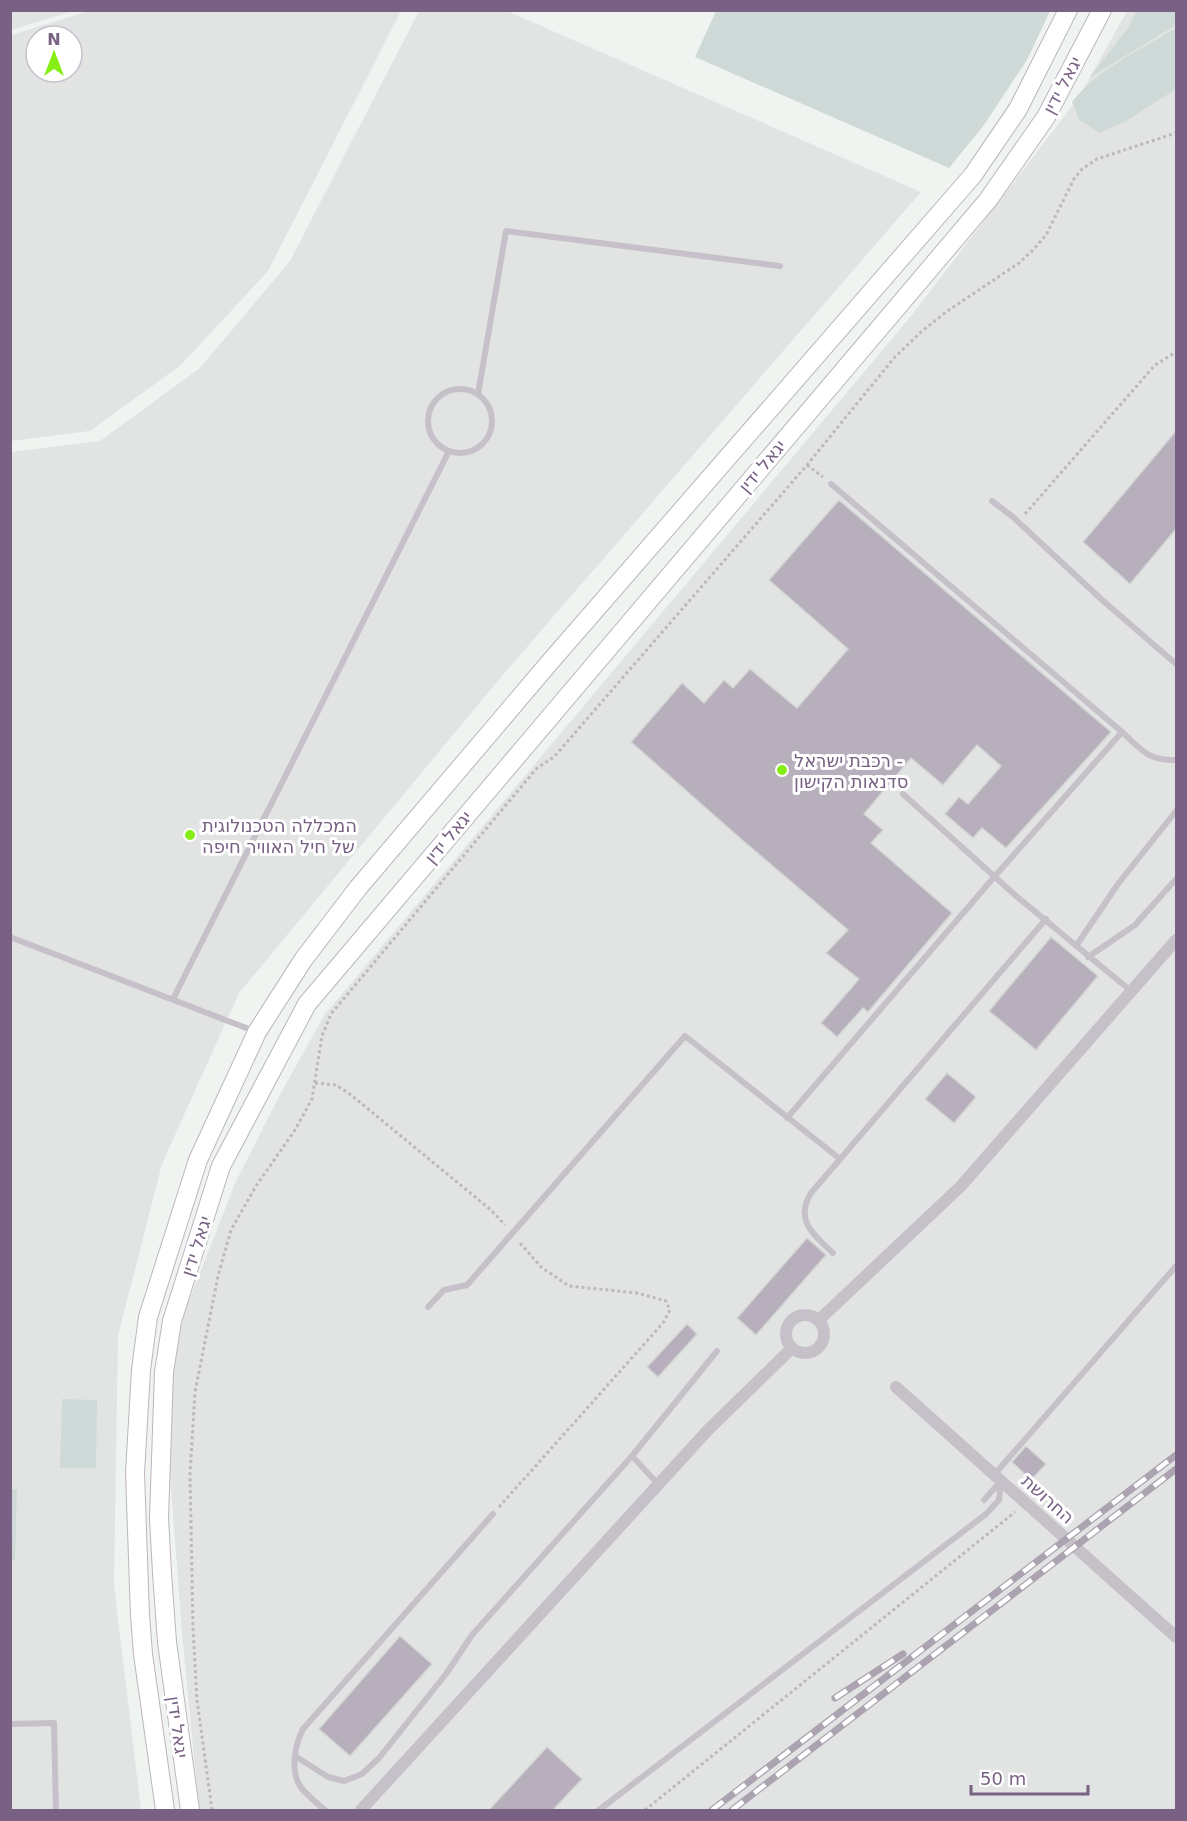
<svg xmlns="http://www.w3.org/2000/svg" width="1187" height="1821" font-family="'DejaVu Sans',Heebo,sans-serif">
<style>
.built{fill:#e2e4e4;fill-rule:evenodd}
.green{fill:#ced9d8}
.building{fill:#b7b0bc;stroke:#d2d5d3;stroke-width:1.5}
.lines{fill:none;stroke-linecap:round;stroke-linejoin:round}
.secondary-casing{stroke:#bcb5bf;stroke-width:20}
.path{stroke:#bcb8be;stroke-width:3;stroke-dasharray:3 3;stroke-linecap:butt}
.service{stroke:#c6c1c8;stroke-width:6}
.minor{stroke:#c6c1c8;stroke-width:12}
.secondary{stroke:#fff;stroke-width:18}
.rail-casing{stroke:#aba3af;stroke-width:7}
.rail{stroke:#fff;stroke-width:4.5;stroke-dasharray:14;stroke-linecap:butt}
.poi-dot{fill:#84ee15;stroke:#fff;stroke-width:2}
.labels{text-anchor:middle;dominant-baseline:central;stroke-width:6;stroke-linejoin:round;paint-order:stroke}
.street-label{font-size:18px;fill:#786183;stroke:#fff}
.poi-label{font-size:18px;fill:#786183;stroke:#fff;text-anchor:start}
</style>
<rect width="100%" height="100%" fill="#eff4f1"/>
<g class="built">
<polygon points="11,10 73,10 73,11 11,30"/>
<path d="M92,10L401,11L268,271L181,365L90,431L11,441V35ZM36,36H72V72H36Z"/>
<polygon points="419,11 507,11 921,192 501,677 239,993 162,1164 118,1336 114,1585 141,1810 11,1810 10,452 100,441 200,368 290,261"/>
<polygon points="1127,11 1176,11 1176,1810 199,1810 182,1633 167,1436 177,1331 236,1181 283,1089 325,1014 911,316 1079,97"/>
</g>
<g class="green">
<polygon points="1137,10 1176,11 1176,25 1089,78 1128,28"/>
<polygon points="716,11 716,10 1050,11 1027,60 984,125 949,168 695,57"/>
<path d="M1176,28V89L1128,120L1100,133L1079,120L1072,102C1099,68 1140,50 1176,28Z"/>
<polygon points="62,1399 97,1400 96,1468 60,1468"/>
<polygon points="11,1489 17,1489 15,1560 11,1560"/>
</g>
<g class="building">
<polygon points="1176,431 1176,529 1130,584 1083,542"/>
<polygon points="839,500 1111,732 1006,848 982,828 973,838 945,814 959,797 968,804 1001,766 977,745 943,785 911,758 864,814 883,830 871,843 952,913 868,1012 863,1008 837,1037 821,1023 859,979 826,953 848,930 741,839 631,742 682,683 704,703 724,680 733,688 750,669 797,708 848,649 769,580"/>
<polygon points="1051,937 1098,976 1036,1050 989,1011"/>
<polygon points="947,1073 976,1097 954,1123 925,1099"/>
<polygon points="807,1238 826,1255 756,1335 737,1318"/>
<polygon points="687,1324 697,1334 658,1377 647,1367"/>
<polygon points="1026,1446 1046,1464 1031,1480 1012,1462"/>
<polygon points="400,1636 432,1664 350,1756 319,1729"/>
<polygon points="547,1747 582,1779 553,1810 489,1810"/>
</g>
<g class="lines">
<g class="secondary-casing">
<g id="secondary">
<polyline points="165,1810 143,1654 140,1615 135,1473 141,1370 148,1317 198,1160 257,1032 303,960 358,888 550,662 973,175 1018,109 1068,10"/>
<polyline points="190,1810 167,1642 162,1573 159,1518 164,1372 172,1321 221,1166 307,1004 988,200 1046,117 1102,10"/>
</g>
</g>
<g class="path">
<polyline points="807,465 823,477"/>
<polyline points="1025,514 1155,365 1176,352"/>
<polyline points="315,1083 336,1085 351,1095 491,1210 505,1225"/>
<polyline points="499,1507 663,1323 670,1310 666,1301 637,1293 569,1286 541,1267 519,1242"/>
<polyline points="212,1810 197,1700 193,1628 190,1474 195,1392 218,1276 231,1230 256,1186 295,1130 312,1099 322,1036 331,1014 537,768 554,757 807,465 894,358 921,332 946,312 1019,263 1033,250 1046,235 1074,179 1082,169 1097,159 1176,133"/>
<polyline points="645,1810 1015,1512"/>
</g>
<g class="service">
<circle cx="460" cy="421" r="32"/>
<polyline points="478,394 506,231 780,266"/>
<path d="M831,484L1122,732C1142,750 1148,761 1176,760"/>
<polyline points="992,501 1013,517 1101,599 1176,664"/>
<polyline points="903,794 1015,895 1131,991"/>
<polyline points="10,937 254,1031"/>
<polyline points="1076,946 1118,884 1176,811"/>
<polyline points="1088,957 1135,925 1176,879"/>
<polyline points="173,999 449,451"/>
<polyline points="787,1118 995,876 1122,732"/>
<path d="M833,1253C814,1235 794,1220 811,1193L1046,919"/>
<polyline points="428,1307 444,1290 467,1285 685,1036 840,1159"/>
<polyline points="632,1456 658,1484"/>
<polyline points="994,1475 1176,1266"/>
<polyline points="984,1500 1001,1481"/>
<polyline points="10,1724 54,1723 56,1810"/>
<polyline points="295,1756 328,1777 344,1781 362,1774 379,1758 446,1674 472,1635 632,1456 717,1351"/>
<path d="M325,1810C317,1803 306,1795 300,1786C290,1770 295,1745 303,1729L493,1514"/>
<polyline points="599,1810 986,1514 999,1500 1001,1481"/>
</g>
<g class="minor">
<circle cx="805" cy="1334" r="19"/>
<polyline points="819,1320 961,1186 1176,940"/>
<polyline points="896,1387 1176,1637"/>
<polyline points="361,1810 708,1430 792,1348"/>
</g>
<use href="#secondary" class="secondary"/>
<g class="rail-casing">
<g id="rail">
<polyline points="835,1698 903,1654"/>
<polyline points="712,1810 1176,1455"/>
<polyline points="732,1810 1176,1469"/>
</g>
</g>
<use href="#rail" class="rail"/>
</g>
<g class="poi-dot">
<circle cx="782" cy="770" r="6"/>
<circle cx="190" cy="835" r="6"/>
</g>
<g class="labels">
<g class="street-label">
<text transform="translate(1062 85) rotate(-62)">יגאל ידין</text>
<text transform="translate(762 466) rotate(-50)">יגאל ידין</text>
<text transform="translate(448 837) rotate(-50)">יגאל ידין</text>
<text transform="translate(196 1246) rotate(-72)">יגאל ידין</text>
<text transform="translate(1048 1499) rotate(42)">החרושת</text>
<text transform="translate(178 1727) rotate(82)">יגאל ידין</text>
</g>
<g class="poi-label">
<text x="794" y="760">רכבת ישראל -<tspan x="794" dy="21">סדנאות הקישון</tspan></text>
<text x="202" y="825">המכללה הטכנולוגית<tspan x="202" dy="21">של חיל האוויר חיפה</tspan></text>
</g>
</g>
<rect width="1187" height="1821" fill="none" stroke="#786183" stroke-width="24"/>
<g transform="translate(54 54)"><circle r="28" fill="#ffffff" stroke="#c9c0cd" stroke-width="1.5"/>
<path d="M0-4.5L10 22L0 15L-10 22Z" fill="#84ee15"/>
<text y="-9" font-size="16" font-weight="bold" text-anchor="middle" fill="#786183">N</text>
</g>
<path d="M971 1785v9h117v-9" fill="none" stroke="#786183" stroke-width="3"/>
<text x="980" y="1785" font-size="18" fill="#786183" stroke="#ffffff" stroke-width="4.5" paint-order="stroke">50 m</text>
</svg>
